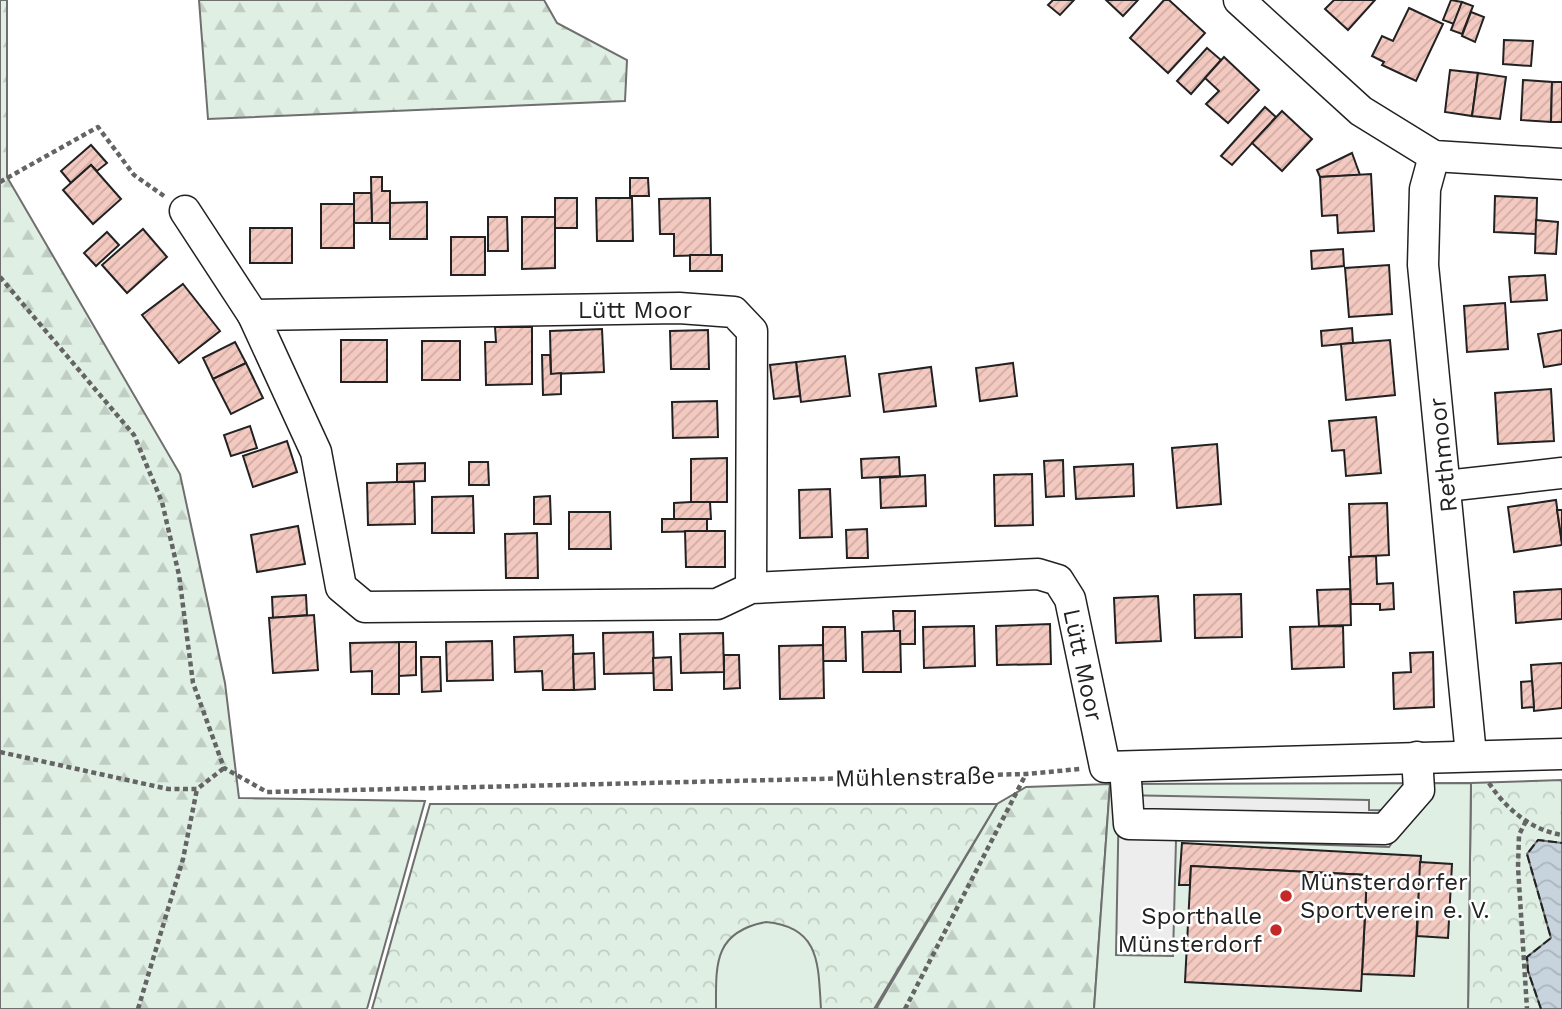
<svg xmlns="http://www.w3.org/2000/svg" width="1562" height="1009" font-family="'Work Sans',sans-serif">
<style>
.forest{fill:url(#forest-firs);stroke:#6f6f6f;stroke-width:2}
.park{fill:url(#park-crowns);stroke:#6f6f6f;stroke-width:2}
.garden{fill:#e0efe3;stroke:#6f6f6f;stroke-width:2}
.parking{fill:#ededed;stroke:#6f6f6f;stroke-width:2}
.water{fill:url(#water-waves);stroke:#6f6f6f;stroke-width:2}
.building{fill:url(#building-hatch);stroke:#222;stroke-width:2}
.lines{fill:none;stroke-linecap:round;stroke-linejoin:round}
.minor-casing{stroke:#222;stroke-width:33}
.path{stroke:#646464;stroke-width:4.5;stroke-dasharray:5 3.5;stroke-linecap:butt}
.minor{stroke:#fff;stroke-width:30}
.fence{stroke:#222;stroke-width:2;stroke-dasharray:9 3.5;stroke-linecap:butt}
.poi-dot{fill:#c62828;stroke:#fff;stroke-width:2.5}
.labels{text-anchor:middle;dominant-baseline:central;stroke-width:5;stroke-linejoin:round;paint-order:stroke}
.street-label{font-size:24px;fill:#222;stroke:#fff}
.poi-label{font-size:24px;fill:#222;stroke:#fff;text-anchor:start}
</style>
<defs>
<pattern id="forest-firs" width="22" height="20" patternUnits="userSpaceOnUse" patternTransform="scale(1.75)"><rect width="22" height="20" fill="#e0efe3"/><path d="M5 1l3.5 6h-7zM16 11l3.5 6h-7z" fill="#c0cdc2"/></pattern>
<pattern id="park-crowns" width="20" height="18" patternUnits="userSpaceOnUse" patternTransform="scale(1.75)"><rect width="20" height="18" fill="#e0efe3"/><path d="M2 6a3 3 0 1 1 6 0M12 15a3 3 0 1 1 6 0" fill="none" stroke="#c0cdc2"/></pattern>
<pattern id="water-waves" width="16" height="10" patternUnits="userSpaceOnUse" patternTransform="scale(1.75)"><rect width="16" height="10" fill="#c7d3dd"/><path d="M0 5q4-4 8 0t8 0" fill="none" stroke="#abb5bd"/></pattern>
<pattern id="building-hatch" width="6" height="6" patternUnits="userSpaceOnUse" patternTransform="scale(1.75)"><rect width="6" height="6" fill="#f3c9c0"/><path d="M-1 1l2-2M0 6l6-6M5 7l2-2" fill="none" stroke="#d0aca5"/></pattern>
</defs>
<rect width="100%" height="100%" fill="#fff"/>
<g class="forest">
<polygon points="0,0 7,0 7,177 180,474 225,683 239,798 425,801 367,1009 0,1009"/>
<polygon points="199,0 544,0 557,23 627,60 625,101 208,119"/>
<polygon points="1110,784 1094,1009 876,1009 997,804 1026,787"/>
</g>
<g class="park">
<polygon points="1562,780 1562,1009 1468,1009 1471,783"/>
<polygon points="430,804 997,804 874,1009 372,1009"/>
</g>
<g class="garden">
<polygon points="1471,783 1468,1009 1094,1009 1110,784"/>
<path d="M766,922C821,927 818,965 821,1009H716C716,965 713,932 766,922Z"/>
</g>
<polygon class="parking" points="1119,795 1369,800 1369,810 1414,811 1389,847 1176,840 1173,956 1116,955"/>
<polygon class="water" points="1538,840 1562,843 1562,1009 1541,1009 1528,971 1527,957 1551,938 1527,854"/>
<g class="building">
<polygon points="1053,0 1074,0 1060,15 1048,5"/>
<polygon points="1106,0 1138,0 1123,16"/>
<polygon points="1164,0 1169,0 1205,33 1168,73 1130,38"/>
<polygon points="1334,0 1375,0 1348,30 1325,9"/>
<polygon points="1451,0 1462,2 1454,24 1443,20"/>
<polygon points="1462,2 1473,6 1462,34 1451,30"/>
<polygon points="1409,8 1443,24 1416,81 1382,65 1384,62 1372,56 1382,36 1393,41"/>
<polygon points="1471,12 1484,17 1475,42 1462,36"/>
<polygon points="1504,40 1533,41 1531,66 1503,64"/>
<polygon points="1207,48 1221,60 1191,94 1177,81"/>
<polygon points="1224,57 1259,90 1228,123 1206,104 1219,91 1205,78"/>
<polygon points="1450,70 1478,73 1472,116 1445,112"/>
<polygon points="1478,73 1506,77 1500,119 1472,116"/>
<polygon points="1523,80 1552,82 1551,122 1521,120"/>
<polygon points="1552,82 1562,82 1562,122 1551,122"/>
<polygon points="1265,107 1276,117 1232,165 1221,156"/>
<polygon points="1282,111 1312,139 1282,171 1252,143"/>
<polygon points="91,145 107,163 97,171 91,165 71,183 61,171"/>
<polygon points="1352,153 1360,175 1320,177 1317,170"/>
<polygon points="91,165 121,199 93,224 63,190"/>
<polygon points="1371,174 1374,231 1338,233 1337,215 1322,216 1320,177"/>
<polygon points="371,177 382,177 382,191 390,191 390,223 372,223"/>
<polygon points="630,178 648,178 649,196 630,196"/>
<polygon points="354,193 371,193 372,223 354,223"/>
<polygon points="1495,196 1537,198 1536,234 1494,232"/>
<rect x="555" y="198" width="22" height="30"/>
<polygon points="596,198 632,198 633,241 597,241"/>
<polygon points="710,198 711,255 674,256 674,234 660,234 659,199"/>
<polygon points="427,202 427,239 390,239 390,203"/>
<rect x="321" y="204" width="33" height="44"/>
<polygon points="488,217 507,217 508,251 488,251"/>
<polygon points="522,217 555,217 555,268 522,269"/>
<polygon points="1536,220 1558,222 1556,254 1535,253"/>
<rect x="250" y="228" width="42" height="35"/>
<polygon points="143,229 167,257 127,293 102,265"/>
<polygon points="107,232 119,245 96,266 84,253"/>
<rect x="451" y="237" width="34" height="38"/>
<polygon points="1343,249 1344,266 1312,269 1311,251"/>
<rect x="690" y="255" width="32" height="16"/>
<polygon points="1389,265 1392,314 1349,317 1345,268"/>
<polygon points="1545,275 1547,300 1511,302 1509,277"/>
<polygon points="183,284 220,331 179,363 142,315"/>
<polygon points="1505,303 1508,349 1467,352 1464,306"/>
<polygon points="495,327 532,327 532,384 486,385 485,342 496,342"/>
<polygon points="1352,328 1353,343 1322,346 1321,331"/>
<polygon points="602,329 604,372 551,374 550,331"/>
<polygon points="708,330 709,369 671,369 670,331"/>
<polygon points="1562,330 1562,364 1544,367 1538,334"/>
<rect x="341" y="340" width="46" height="42"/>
<polygon points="1390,340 1395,395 1346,400 1341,344"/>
<rect x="422" y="341" width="38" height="39"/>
<polygon points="235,342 246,363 213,379 203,358"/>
<polygon points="542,355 550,355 551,374 561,373 561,394 543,395"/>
<polygon points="845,356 850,396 801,402 796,362"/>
<polygon points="796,362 800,396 774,399 770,365"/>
<polygon points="246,363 263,398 231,414 213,379"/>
<polygon points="1013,363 1017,396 980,401 976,368"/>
<polygon points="931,367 936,406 884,412 879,374"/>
<polygon points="1551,389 1554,441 1498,444 1495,393"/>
<polygon points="717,401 718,437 673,438 672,402"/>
<polygon points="1376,417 1381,473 1346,476 1344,450 1332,451 1329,421"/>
<polygon points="250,426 257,448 231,456 224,435"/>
<polygon points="287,441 297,472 253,487 243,456"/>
<polygon points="1217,444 1221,504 1177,508 1172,448"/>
<polygon points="899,457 900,476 862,478 861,459"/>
<polygon points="727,458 727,502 691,502 691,459"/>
<polygon points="1063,460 1064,496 1046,497 1044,461"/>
<polygon points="469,462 488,462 489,485 469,485"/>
<polygon points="425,463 425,481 397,482 397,464"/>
<polygon points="1133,464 1134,496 1076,499 1074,467"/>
<polygon points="1032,474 1033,525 995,526 994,475"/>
<polygon points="925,475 926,506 881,508 880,478"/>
<polygon points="397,482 414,482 415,524 368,525 367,483"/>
<polygon points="830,489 832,537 800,538 799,490"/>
<polygon points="473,496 474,533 432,533 432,497"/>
<polygon points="550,496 551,524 534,524 534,497"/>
<polygon points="1556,500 1562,545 1514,552 1508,507"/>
<polygon points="691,502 710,502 711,519 674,519 674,503"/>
<polygon points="1387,503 1389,555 1351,557 1349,504"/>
<polygon points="1557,510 1562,510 1562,542"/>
<polygon points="569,512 610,512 611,549 569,549"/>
<polygon points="662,519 707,519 707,531 662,532"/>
<polygon points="298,526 305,564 257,572 251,535"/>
<polygon points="867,529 868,558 847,558 846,530"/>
<polygon points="685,531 725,531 725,567 686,567"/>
<polygon points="537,533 538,578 506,578 505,534"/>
<polygon points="1376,556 1377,584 1393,583 1394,609 1380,610 1380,604 1351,604 1349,557"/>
<polygon points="1350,589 1351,625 1319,626 1317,590"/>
<polygon points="1562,589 1562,619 1516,623 1514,592"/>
<polygon points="1241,594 1242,637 1195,638 1194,595"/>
<polygon points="306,595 307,615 273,618 272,597"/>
<polygon points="1158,596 1161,641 1116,643 1114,598"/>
<polygon points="893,611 915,611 915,644 900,644 900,631 894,631"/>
<polygon points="314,615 318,670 273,673 269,618"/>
<polygon points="1050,624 1051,664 997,665 996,626"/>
<polygon points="974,626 975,666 924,668 923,627"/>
<polygon points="1343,626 1344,667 1292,669 1290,627"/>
<polygon points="823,627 845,627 846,661 823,661"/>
<polygon points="894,631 900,631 901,672 863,672 862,632"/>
<polygon points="653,632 654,673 604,674 603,633"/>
<polygon points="723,633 724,672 681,673 680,634"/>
<polygon points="573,635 574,690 543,690 542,671 515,672 514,637"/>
<polygon points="492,641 493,680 447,681 446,642"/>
<polygon points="399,642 416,642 416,675 399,676"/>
<polygon points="399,642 399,694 372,694 372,671 351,672 350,643"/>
<polygon points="823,645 824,698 780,699 779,646"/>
<polygon points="1433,652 1434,707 1394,709 1393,673 1411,672 1410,653"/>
<polygon points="594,653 595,689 574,690 573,654"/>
<polygon points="724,655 739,655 740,688 724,689"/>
<polygon points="421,657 440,657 441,691 422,692"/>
<polygon points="671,657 672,690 654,690 653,658"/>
<polygon points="1562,663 1562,708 1534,711 1531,665"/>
<polygon points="1532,681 1534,707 1522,708 1521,682"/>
<polygon points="1182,843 1421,856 1414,976 1362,974 1367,875 1191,866 1190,885 1179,885"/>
<polygon points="1420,862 1452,864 1448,938 1417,936"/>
<polygon points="1191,866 1367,875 1361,991 1185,982"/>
</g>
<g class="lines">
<g class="minor-casing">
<g id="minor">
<polyline points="1239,0 1361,111 1434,156 1562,164"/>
<polyline points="1434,156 1425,189 1423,265 1471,755"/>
<polyline points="185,211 253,315"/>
<polyline points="1446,486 1562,473"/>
<polyline points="751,588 752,331 734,312 679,308 253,315 316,452 341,587 365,607 717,604 751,588 1038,574 1058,580 1070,599 1105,767 1562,754"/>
<polyline points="1125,767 1129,824 1385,829 1419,790 1417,757"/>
</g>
</g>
<g class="path">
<polyline points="0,182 98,127 134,175 164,196"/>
<polyline points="0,277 134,435 162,502 179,575 193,683 224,768 267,792 1026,774 1080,769"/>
<polyline points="0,752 168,789 197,789 224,768"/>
<path d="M1489,783C1506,809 1531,830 1562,835"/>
<polyline points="1526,821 1519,835 1518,867 1527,1009"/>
<polyline points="138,1009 183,859 197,789"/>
<polyline points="905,1009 1026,774"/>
</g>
<use href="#minor" class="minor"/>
<polyline class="fence" points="1541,1009 1528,971 1527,957 1551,938 1527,854 1538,840 1562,843"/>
</g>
<g class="poi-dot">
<circle cx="1286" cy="896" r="7"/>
<circle cx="1276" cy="930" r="7"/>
</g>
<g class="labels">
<g class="street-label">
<text x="635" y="310">Lütt Moor</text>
<text transform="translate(1443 455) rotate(-96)">Rethmoor</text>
<text transform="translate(1083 665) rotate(78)">Lütt Moor</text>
<text transform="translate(915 777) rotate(-1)">Mühlenstraße</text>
</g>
<g class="poi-label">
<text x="1300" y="882">Münsterdorfer<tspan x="1300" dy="28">Sportverein e. V.</tspan></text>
<text x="1262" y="916" text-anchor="end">Sporthalle<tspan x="1262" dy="28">Münsterdorf</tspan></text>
</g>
</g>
</svg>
